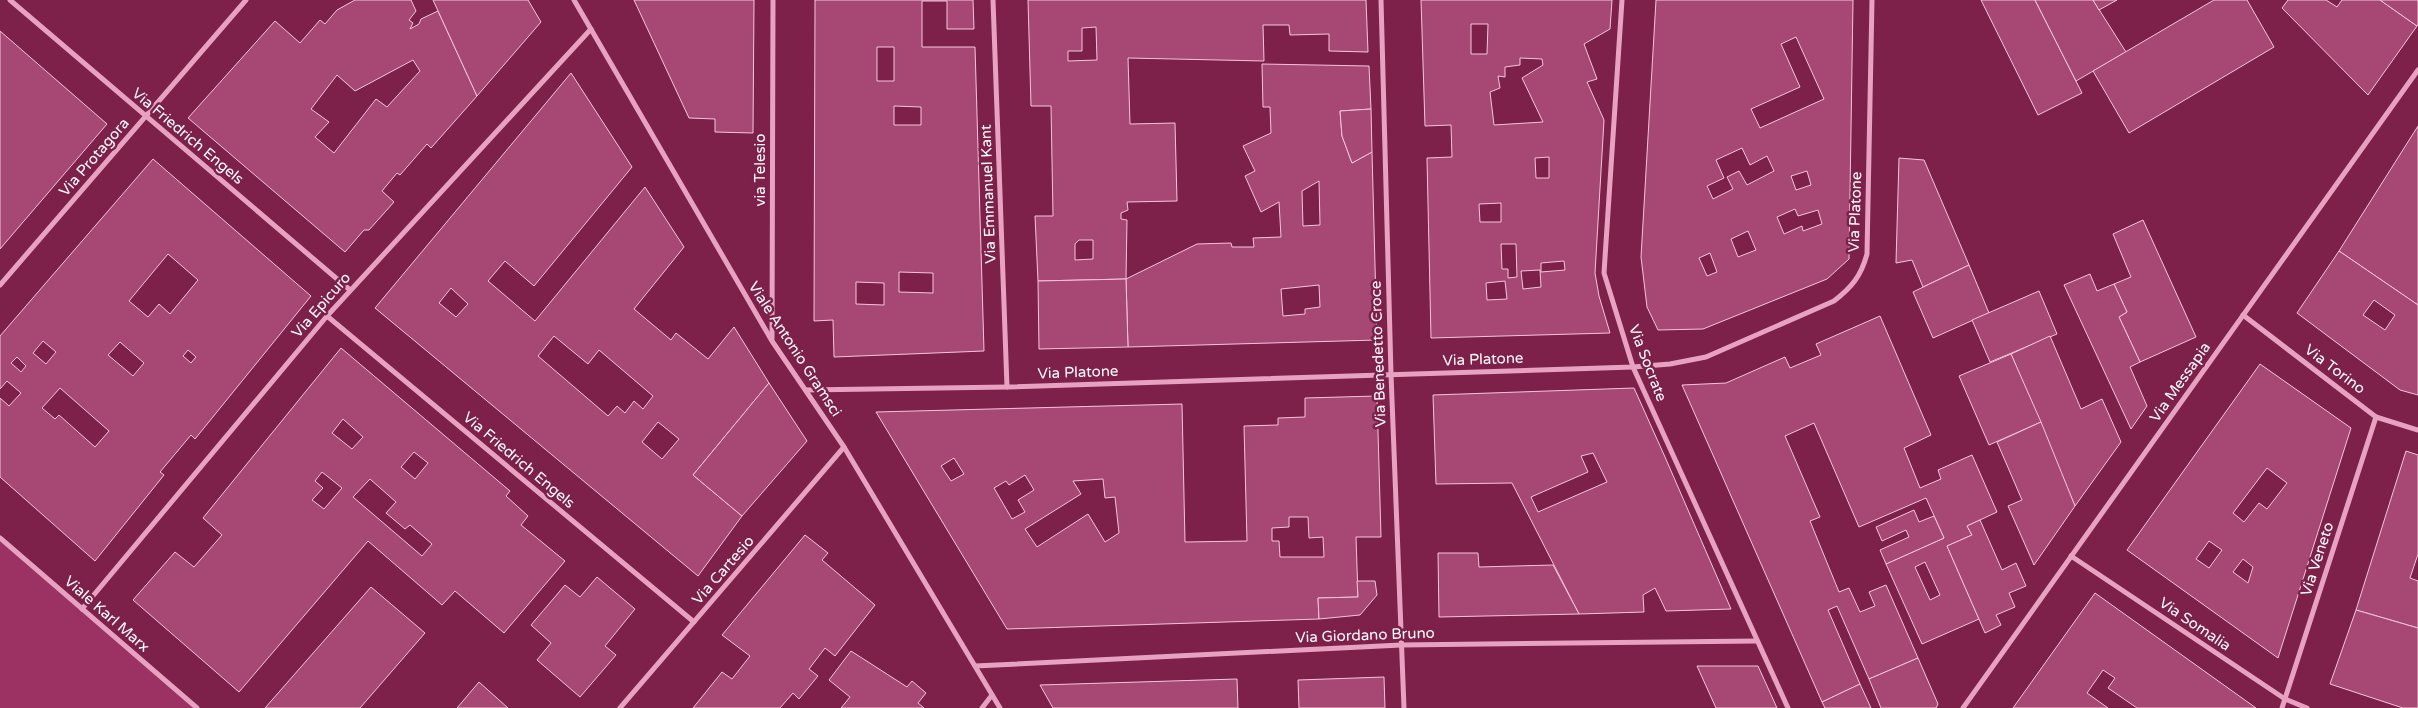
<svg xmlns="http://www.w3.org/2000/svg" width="2418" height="708" font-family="'Varela Round',sans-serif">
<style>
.green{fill:#9b3263}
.building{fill:#a64873;stroke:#f5c6dc;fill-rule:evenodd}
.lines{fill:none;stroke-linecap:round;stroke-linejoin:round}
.minor{stroke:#e7a2c2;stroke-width:5}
.labels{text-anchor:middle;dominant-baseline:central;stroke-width:5;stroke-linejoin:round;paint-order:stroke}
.street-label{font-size:15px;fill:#fff;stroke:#7d204a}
</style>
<rect width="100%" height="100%" fill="#7d204a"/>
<polygon class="green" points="0,538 197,708 0,708"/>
<g class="building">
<path d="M355,0H411L416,11L409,20L413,23L410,29L419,24L421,19L438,11L477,96L431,148L427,144L400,175L397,173L382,191L394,202L369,230H364L345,252L188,118L275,21L300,43L320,20L325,24L337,10ZM413,60L420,71L387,107L376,99L334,153L315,137L329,122L311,109L337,75L355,91Z"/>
<polygon points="433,0 528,0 541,22 477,96"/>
<polygon points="634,0 754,0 753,133 715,132 715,119 689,118"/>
<path d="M815,0H973L974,29H947V1H922V47H975L984,351L834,357L833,320L814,321ZM877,47H894V81H877ZM894,106L921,107V125H894ZM899,272L933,273V293L899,292ZM856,282L884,283V305L856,304Z"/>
<path d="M1028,0H1366L1368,52L1329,51V34L1290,35L1289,25H1263L1264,61L1128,58L1130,124L1175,123L1177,201L1127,202L1128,210L1121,213V219L1127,220L1126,279L1038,281L1035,216H1053L1051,106H1031ZM1096,27L1097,60L1068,61V51H1082V28ZM1079,240H1093V259L1075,260V244Z"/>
<path d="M1421,0H1612L1610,29L1584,44L1597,79L1587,82L1604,120L1595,273L1599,296L1610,333L1431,338L1427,158L1452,157L1451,125L1425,126ZM1471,24H1488L1487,54H1471ZM1520,58L1542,59L1543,65L1522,78L1543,122L1494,125L1490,92L1500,88L1498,76L1505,77V67L1520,65ZM1549,157V178H1536L1535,158ZM1501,203V222H1480L1479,204ZM1501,244H1516L1517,277L1508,278V269H1502ZM1564,261L1565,270L1541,272V263ZM1540,270L1541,287L1523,289L1521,271ZM1505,281L1507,299L1487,300L1486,283Z"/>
<path d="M1656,0H1853L1849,259L1827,279L1703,329L1658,330L1647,307L1641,257ZM1796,37L1824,99L1760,128L1751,109L1800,87L1781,44ZM1742,148L1750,165L1767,156L1774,171L1747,185L1739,171L1727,177L1733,189L1713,199L1707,186L1724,178L1716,160ZM1807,171L1811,185L1796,190L1791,176ZM1795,209L1798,216L1818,210L1822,224L1803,231L1802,226L1784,234L1777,217ZM1748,231L1756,250L1738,257L1731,239ZM1710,253L1717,272L1707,276L1699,258Z"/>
<polygon points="1981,0 2035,0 2082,93 2038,115"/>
<polygon points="2035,0 2093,0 2126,52 2076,81"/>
<polygon points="2093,0 2117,0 2099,10"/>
<polygon points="2214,0 2247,0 2274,47 2129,133 2093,71"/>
<polygon points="2288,0 2326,0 2337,7 2342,0 2380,0 2417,26 2368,95 2282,8"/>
<polygon points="2380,0 2418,0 2418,24 2417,26"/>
<polygon points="0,31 107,124 0,249"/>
<path d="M1262,64L1369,66L1371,109L1340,111L1342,136L1352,163L1372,152L1377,340L1128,347L1126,279L1197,244L1231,243L1232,247H1254L1253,238L1281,237L1279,202L1261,212L1245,176L1255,171L1243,146L1271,133L1270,107H1263ZM1319,181L1320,225L1303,226L1302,191ZM1319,285L1320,307L1305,309V314L1283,316L1281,289Z"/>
<path d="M571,73L632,167L534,286L505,261L488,281L535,321L645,187L684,247L634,309L671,340L676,333L708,359L734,327L769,383L693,475L742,516L698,576L375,308ZM451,288L468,304L456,317L439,303ZM554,336L588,364L599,350L653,396L643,409L634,401L625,413L617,406L608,416L538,356ZM658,422L679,439L662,459L642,442Z"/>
<polygon points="1371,109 1372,152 1352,163 1342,136 1340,111"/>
<polygon points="2418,126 2418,305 2339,251"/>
<polygon points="1899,158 1924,160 1969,265 1923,287 1912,260 1896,263"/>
<path d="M153,159L311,296L195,439L191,435L160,472L164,475L95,561L0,477V398L9,406L21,393L7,381L0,389V336ZM168,254L198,280L170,314L159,304L148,317L129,301ZM43,341L56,352L46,364L33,353ZM120,342L144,363L133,376L108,355ZM188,350L196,357L191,363L183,356ZM17,357L26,366L21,372L11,363ZM60,388L109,431L95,447L59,415L55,419L42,408Z"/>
<polygon points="2143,220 2196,337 2140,362 2119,317 2127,312 2114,284 2131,277 2113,234"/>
<path d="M2339,251L2418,305V395L2400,390L2297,313ZM2374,300L2395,315L2385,330L2363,315Z"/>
<polygon points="1969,265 1989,313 1933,338 1913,292"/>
<polygon points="2090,274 2097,291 2114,284 2127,312 2119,317 2140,362 2130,367 2147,406 2131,429 2064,285"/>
<polygon points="1126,279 1128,347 1039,349 1038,281"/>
<polygon points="2039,291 2057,334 1990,362 1972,320"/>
<path d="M1880,316L1931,435L1904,448L1920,488L1941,479L1938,470L1972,455L1997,512L1967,526L1972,535L1947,546L1979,619L1922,644L1886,564L1944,538L1926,498L1859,527L1814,423L1785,436L1820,517L1810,521L1839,592L1849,588L1860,612L1875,606L1869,592L1886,585L1918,658L1869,679L1837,606L1828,610L1860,684L1822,702L1682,385L1726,383L1785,357L1790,368L1821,355L1816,344ZM1925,562L1940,595L1930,600L1915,567Z"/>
<polygon points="2050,336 2081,409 2102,399 2121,442 2075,506 2011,354"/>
<path d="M341,348L510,491L506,496L528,516L521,525L565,561L504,633L455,591L442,605L368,541L239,692L133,600L175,552L194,567L222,535L203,518ZM343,419L363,437L352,449L332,433ZM414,452L428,463L415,479L401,467ZM322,472L342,488L324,509L312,500L323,488L315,481ZM370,479L396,502L386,513L405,529L410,525L432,544L422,556L353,497Z"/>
<polygon points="2011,354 2041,422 1989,445 1959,376"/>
<path d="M2260,364L2351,428L2278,658L2127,550ZM2267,468L2287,483L2267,509L2259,503L2244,522L2233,513ZM2209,541L2222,550L2209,568L2196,559ZM2243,559L2253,567L2248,583L2233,572Z"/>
<polygon points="769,383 807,441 742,516 693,475"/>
<path d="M1634,388L1665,457L1731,609L1666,611L1655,588L1643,595L1644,612L1579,614L1512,483L1436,484L1433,395ZM1593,453L1607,482L1538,512L1531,497L1588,472L1581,456Z"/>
<path d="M1377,396L1381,537H1356L1358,597L1318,598L1319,619L1007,629L876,412L1182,404L1185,542L1247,541L1244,426L1278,425V418L1305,417V398ZM954,458L964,474L951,481L941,466ZM1025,475L1034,490L1018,500L1025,512L1012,519L994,488L1006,481L1009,485ZM1103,479L1105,498L1115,497L1119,533L1105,542L1088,514L1037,547L1025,529L1081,494L1073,481ZM1289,517H1308L1309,538L1323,537L1324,557H1280L1279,541H1272V528L1289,527Z"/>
<polygon points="2041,422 2075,506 2034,565 2008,506 2022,500 1997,442"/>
<polygon points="2406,451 2418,455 2418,554 2410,578 2418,581 2418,628 2356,610"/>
<polygon points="1914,510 1919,522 1934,516 1944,538 1886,564 1880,550 1909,537 1906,530 1882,541 1876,527"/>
<polygon points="1980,520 2002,570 2016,563 2026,586 2009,593 2015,607 1996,615 2001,625 1985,633 1947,546 1972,535 1967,526"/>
<polygon points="805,535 828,553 822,560 875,605 835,656 825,648 809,669 818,676 799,699 793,693 780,708 693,708 722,672 732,679 750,656 722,635"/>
<polygon points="1438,553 1478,553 1479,567 1553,565 1579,614 1439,617"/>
<polygon points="597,577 635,609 605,646 616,655 580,697 537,660 551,643 531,625 565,585 580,597"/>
<polygon points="1357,581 1375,581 1377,595 1360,615 1319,619 1318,598 1358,597"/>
<polygon points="371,587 425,633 360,708 265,708"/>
<polygon points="2095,593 2256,708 2137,708 2108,688 2115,678 2103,670 2087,693 2108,708 2013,708"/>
<polygon points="2356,610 2418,628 2418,708 2403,708 2330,684"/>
<polygon points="851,651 907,687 912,681 926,693 918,703 924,708 841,708 850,697 829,680"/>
<polygon points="1918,658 1938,704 1936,708 1881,708 1869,679"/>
<polygon points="1697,666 1758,666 1777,708 1716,708"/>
<polygon points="1384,677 1385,708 1299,708 1298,680"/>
<polygon points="1237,679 1238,708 1053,708 1040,685"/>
<polygon points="479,682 508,708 457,708"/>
<polygon points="1860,684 1871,708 1825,708 1822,702"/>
</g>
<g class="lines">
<g class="minor">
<polyline points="10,0 350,290"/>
<polyline points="574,0 772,341 844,447 1000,708"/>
<polyline points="993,0 1007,387"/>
<polyline points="1381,0 1391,374 1404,708"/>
<polyline points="1622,0 1604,273 1633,367 1788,708"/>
<polyline points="0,285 246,0"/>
<polyline points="2243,315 2376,417 2418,430"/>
<polyline points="327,316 694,622"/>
<polyline points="772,339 773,0"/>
<path d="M806,390L1007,387L1633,367L1670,364L1706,357L1834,301C1852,287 1861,276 1867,254L1872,0"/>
<polyline points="0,538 197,708"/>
<polyline points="2071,556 2285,699 2307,708"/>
<polyline points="82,609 327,316 591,29"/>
<polyline points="975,666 1401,645 1757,641"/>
<polyline points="620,708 844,447"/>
<polyline points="982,708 992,695"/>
<polyline points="1963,708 2418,70"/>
<polyline points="2282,708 2376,417"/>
</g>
</g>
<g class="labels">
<g class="street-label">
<text transform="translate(188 136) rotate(40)">Via Friedrich Engels</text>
<text transform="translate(94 157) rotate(-49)">Via Protagora</text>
<text transform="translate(760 170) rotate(-90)">via Telesio</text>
<text transform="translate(988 194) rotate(-92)">Via Emmanuel Kant</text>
<text transform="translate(1855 212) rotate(-88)">Via Platone</text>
<text transform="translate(321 305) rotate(-49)">Via Epicuro</text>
<text transform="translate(795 349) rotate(57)">Viale Antonio Gramsci</text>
<text transform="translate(1378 354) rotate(-92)">Via Benedetto Croce</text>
<text transform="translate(1483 359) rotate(-2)">Via Platone</text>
<text transform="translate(1648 363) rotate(69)">Via Socrate</text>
<text transform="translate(2335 369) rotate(37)">Via Torino</text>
<text transform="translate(1078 372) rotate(-2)">Via Platone</text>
<text transform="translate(2180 382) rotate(-55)">Via Messapia</text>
<text transform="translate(519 460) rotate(40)">Via Friedrich Engels</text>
<text transform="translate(2317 559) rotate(-72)">Via Veneto</text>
<text transform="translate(723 570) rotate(-49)">Via Cartesio</text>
<text transform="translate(107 614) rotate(41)">Viale Karl Marx</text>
<text transform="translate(2195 624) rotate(34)">Via Somalia</text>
<text transform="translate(1365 635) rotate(-2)">Via Giordano Bruno</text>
</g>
</g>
</svg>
